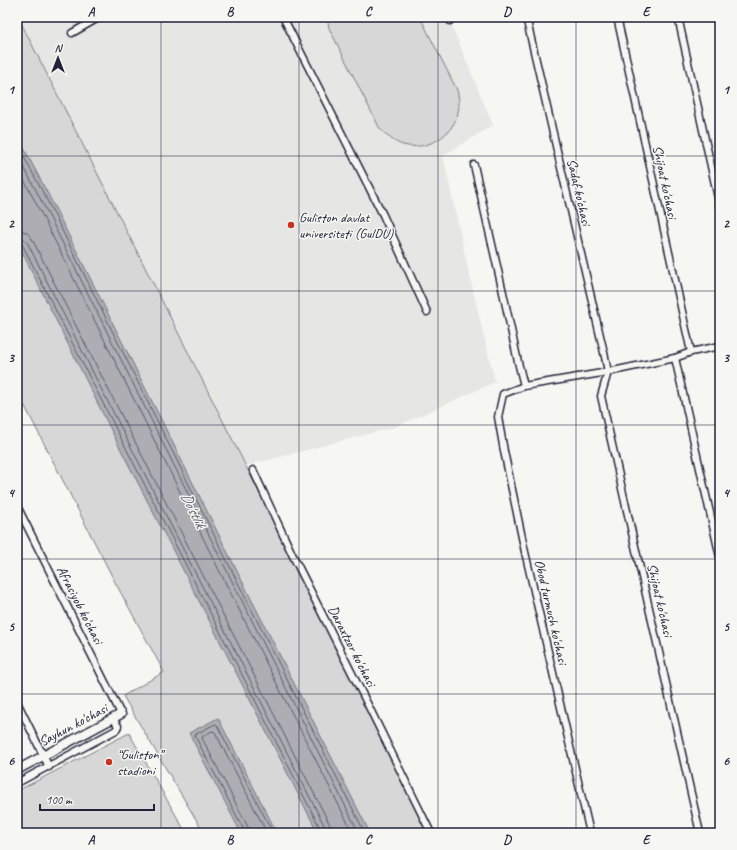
<svg xmlns="http://www.w3.org/2000/svg" width="737" height="850" font-family="Caveat,sans-serif">
<style>
.built{fill:#e6e6e4}
.green{fill:#d7d7d7;stroke:#7c7c89}
.water{fill:#adadb3;stroke:#757583}
.lines{fill:none;stroke-linecap:round;stroke-linejoin:round}
.shore{stroke:#5a5a6b;stroke-width:1}
.minor-casing{stroke:#22223b;stroke-width:9}
.tertiary-casing{stroke:#22223b;stroke-width:11}
.minor{stroke:#f6f6f2;stroke-width:6}
.tertiary{stroke:#f6f6f2;stroke-width:8}
.grid{fill:none;stroke:#22223b;stroke-width:1;stroke-opacity:0.55}
.poi-dot{fill:#c8321e;stroke:#f6f6f2;stroke-width:1.5}
.labels{text-anchor:middle;dominant-baseline:central;stroke-width:3;stroke-linejoin:round;paint-order:stroke}
.street-label{font-size:14px;fill:#22223b;stroke:#f6f6f2}
.poi-label{font-size:14px;fill:#22223b;stroke:#f6f6f2;text-anchor:start}
.water-label{font-size:15px;font-style:italic;fill:#535365;stroke:#f6f6f2}
.neatline{fill:none;stroke:#22223b;stroke-width:1.5}
.grid-label{font-size:13px;text-anchor:middle;font-weight:bold;fill:#22223b}
</style>
<rect width="100%" height="100%" fill="#f6f6f2"/>
<filter id="ink" filterUnits="userSpaceOnUse"><feTurbulence type="fractalNoise" baseFrequency=".025" numOctaves="2"/><feDisplacementMap in="SourceGraphic" scale="8" xChannelSelector="R" yChannelSelector="G"/><feConvolveMatrix kernelMatrix="1 2 1 2 8 2 1 2 1" color-interpolation-filters="sRGB"/></filter>
<g filter="url(#ink)">
<polygon class="built" points="18,17 448,17 493,125 443,156 474,295 495,382 395,427 245,466"/>
<g class="green">
<polygon points="17,17 18,17 432,833 204,833 123,696 164,672 116,584 17,391"/>
<path d="M327,17H420L457,90C458,94 459,98 459,102C460,132 430,152 403,145C393,142 387,135 380,129L329,28Z"/>
<polygon points="129,733 186,833 17,833 17,791"/>
</g>
<g class="water">
<polygon points="17,135 49,196 239,575 370,833 318,833 226,653 121,450 17,242"/>
<polygon points="218,718 277,833 241,833 189,733"/>
</g>
<g class="lines">
<g class="shore">
<polyline points="17,144 46,198 235,577 365,833"/>
<polyline points="17,154 41,200 231,579 359,833"/>
<polyline points="17,167 36,203 225,582 353,833"/>
<path d="M17,230C24,230 29,233 32,239C131,435 231,629 330,825L332,833"/>
<path d="M17,236L22,237L27,242C125,437 226,632 325,827L326,833"/>
<path d="M17,241L20,242L22,244C121,440 222,634 321,830V833"/>
<polyline points="244,833 244,830 195,736 196,734 215,724 217,725 273,833"/>
<polyline points="249,833 248,827 202,738 203,736 212,731 215,732 267,833"/>
</g>
<g class="minor-casing">
<g id="minor">
<polyline points="283,17 383,215 427,312"/>
<polyline points="449,17 450,21"/>
<polyline points="526,17 605,357 608,372 601,396 700,833"/>
<polyline points="617,17 691,352"/>
<polyline points="678,17 720,207"/>
<polyline points="72,33 100,17"/>
<polyline points="474,165 504,297 518,362 524,386"/>
<polyline points="675,358 720,557"/>
<polyline points="253,470 293,556 368,705 431,833"/>
<polyline points="17,506 121,714"/>
<polyline points="17,702 49,767"/>
<polyline points="17,783 116,730 118,726 113,718"/>
<polyline points="590,833 525,552 504,451 498,417 503,394 524,386 608,372 675,358 691,352 720,346"/>
</g>
</g>
<g class="tertiary-casing">
<polyline id="tertiary" points="17,770 121,714"/>
</g>
<use href="#minor" class="minor"/>
<use href="#tertiary" class="tertiary"/>
</g>
</g>
<path class="grid" d="M161,17V833M299,17V833M438,17V833M576,17V833M17,156H720M17,291H720M17,425H720M17,559H720M17,694H720"/>
<g class="poi-dot">
<circle cx="291" cy="225" r="4"/>
<circle cx="109" cy="762" r="4"/>
</g>
<g class="labels">
<g class="street-label">
<text transform="translate(665 182) rotate(78)">Shijoat ko'chasi</text>
<text transform="translate(579 192) rotate(77)">Sadaf ko'chasi</text>
<text transform="translate(660 600) rotate(77)">Shijoat ko'chasi</text>
<text transform="translate(80 605) rotate(63)">Afrasiyob ko'chasi</text>
<text transform="translate(551 612) rotate(77)">Obod turmush ko'chasi</text>
<text transform="translate(352 646) rotate(63)">Daraxtzor ko'chasi</text>
<text transform="translate(73 725) rotate(-28)">Sayhun ko'chasi</text>
</g>
<g class="poi-label">
<text x="299" y="217">Guliston davlat<tspan x="299" dy="16">universiteti (GulDU)</tspan></text>
<text x="117" y="754">“Guliston”<tspan x="117" dy="16">stadioni</tspan></text>
</g>
<g class="water-label">
<text transform="translate(193 510) rotate(64)">Do'stlik</text>
</g>
</g>
<rect width="737" height="850" fill="none" stroke="#f6f6f2" stroke-width="44"/>
<g transform="translate(58 58)" stroke="#f6f6f2" stroke-width="3" paint-order="stroke">
<path d="M0-3L7 15L0 10L-7 15Z" fill="#22223b"/>
<text y="-6" font-size="11" font-weight="bold" text-anchor="middle" fill="#22223b">N</text>
</g>
<path d="M40 804v6h114v-6" fill="none" stroke="#22223b" stroke-width="2"/>
<text x="46" y="804" font-size="12" fill="#22223b" stroke="#f6f6f2" stroke-width="3" paint-order="stroke">100 m</text>
<rect x="22" y="22" width="693" height="806" class="neatline"/>
<g class="grid-label">
<text x="91" y="16">A</text>
<text x="230" y="16">B</text>
<text x="368" y="16">C</text>
<text x="507" y="16">D</text>
<text x="646" y="16">E</text>
<text x="11" y="94">1</text>
<text x="726" y="94">1</text>
<text x="11" y="228">2</text>
<text x="726" y="228">2</text>
<text x="11" y="362">3</text>
<text x="726" y="362">3</text>
<text x="11" y="497">4</text>
<text x="726" y="497">4</text>
<text x="11" y="631">5</text>
<text x="726" y="631">5</text>
<text x="11" y="765">6</text>
<text x="726" y="765">6</text>
<text x="91" y="844">A</text>
<text x="230" y="844">B</text>
<text x="368" y="844">C</text>
<text x="507" y="844">D</text>
<text x="646" y="844">E</text>
</g>
</svg>
